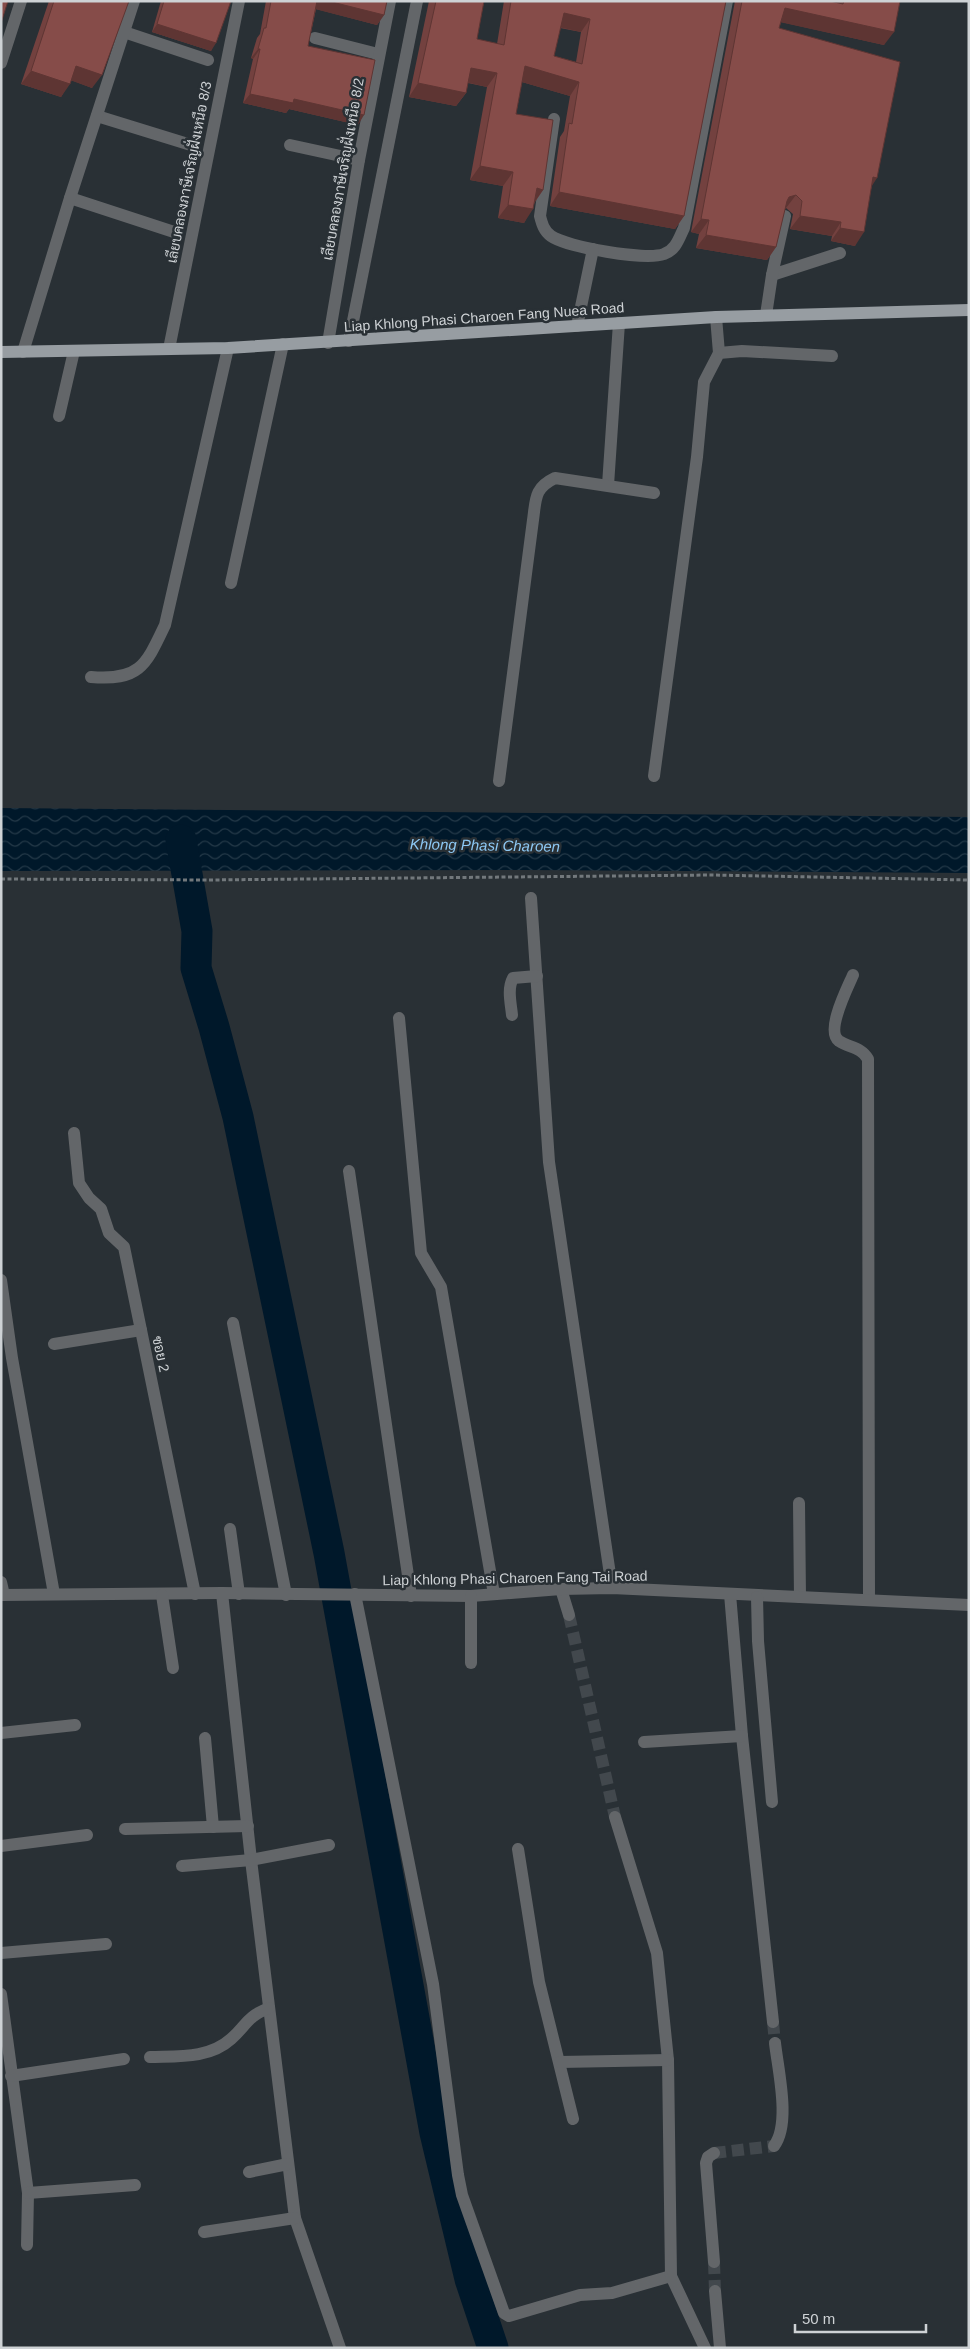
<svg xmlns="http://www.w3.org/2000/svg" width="970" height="2349" font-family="Helvetica,Sarabun,sans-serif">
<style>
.water{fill:url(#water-waves)}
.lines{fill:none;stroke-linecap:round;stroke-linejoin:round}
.river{stroke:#00182a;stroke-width:31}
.minor-tunnel{stroke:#42484d;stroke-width:12;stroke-dasharray:12 6;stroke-linecap:butt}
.path{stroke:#72787c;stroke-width:3;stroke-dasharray:4 2.5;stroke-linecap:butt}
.minor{stroke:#636669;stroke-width:12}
.major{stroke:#979da2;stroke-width:12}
.wall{fill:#73413f;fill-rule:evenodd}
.shaded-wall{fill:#5e3533}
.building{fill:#864c49;stroke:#5e3533;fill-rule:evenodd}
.labels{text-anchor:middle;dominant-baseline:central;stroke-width:5;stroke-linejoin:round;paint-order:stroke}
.street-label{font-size:14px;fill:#ced2d5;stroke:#293035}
.water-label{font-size:15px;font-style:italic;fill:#8dc8f4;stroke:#293035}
</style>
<defs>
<pattern id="water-waves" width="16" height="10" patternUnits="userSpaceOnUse" patternTransform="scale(1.25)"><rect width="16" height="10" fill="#00182a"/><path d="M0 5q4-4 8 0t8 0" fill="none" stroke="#243948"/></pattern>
</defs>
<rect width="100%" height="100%" fill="#293035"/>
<polygon class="water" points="1,808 969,817 969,873 526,870 1,871"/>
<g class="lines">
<polyline class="river" points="181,840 197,931 196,968 214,1027 238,1117 329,1553 435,2133 470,2279 493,2348"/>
<g class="minor-tunnel">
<polyline points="569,1615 615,1817"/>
<polyline points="773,2022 775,2043"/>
<polyline points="714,2153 774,2146"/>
<polyline points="714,2262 715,2291"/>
</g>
<polyline class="path" points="1,879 207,880 712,875 969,880"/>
<g class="minor">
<polyline points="124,32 208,60"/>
<polyline points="315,38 378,54"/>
<polyline points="1,63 21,1"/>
<polyline points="97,116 191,145"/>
<path d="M554,119L540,216C542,224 544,231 551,236C567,247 646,261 664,254C676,250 679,238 684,228L727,1"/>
<polyline points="290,145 359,160"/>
<polyline points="70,198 174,232"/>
<polyline points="772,275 840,253"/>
<polyline points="766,315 772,275 785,216"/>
<polyline points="716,317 719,353"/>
<polyline points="577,326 593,249"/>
<polyline points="349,341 417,1"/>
<polyline points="328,343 359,160 390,1"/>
<polyline points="169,349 239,1"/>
<polyline points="23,352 70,198 134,1"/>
<polyline points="59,416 74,351"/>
<polyline points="608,485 619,323"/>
<polyline points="231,583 283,344"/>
<path d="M91,677C140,681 146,665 165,625L228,348"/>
<polyline points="654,776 697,457 704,382 719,353 742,351 832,356"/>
<path d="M499,781L533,520C536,499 534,488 555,478L654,493"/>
<polyline points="531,898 549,1162 612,1588"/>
<path d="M853,975C848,987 825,1031 839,1041C850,1048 861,1047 868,1059L869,1600"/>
<path d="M512,1015C511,1004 507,989 513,978L537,976"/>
<polyline points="399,1018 421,1253 441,1287 494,1594"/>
<polyline points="74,1133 79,1183 89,1198 101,1209 109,1233 124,1247 195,1594"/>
<polyline points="349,1171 411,1596"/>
<polyline points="1,1280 12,1358 54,1594"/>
<polyline points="233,1323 286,1595"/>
<polyline points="54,1344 141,1330"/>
<polyline points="799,1503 800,1597"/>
<polyline points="230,1529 239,1594"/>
<polyline points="1,1582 4,1595"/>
<polyline points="561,1589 569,1615"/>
<polyline points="222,1593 251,1860 295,2218 340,2348"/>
<polyline points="355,1594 433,1984 458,2175 462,2195 504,2313 509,2316 580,2295 612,2293 671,2276"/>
<polyline points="730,1594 742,1736 773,2022"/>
<polyline points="1,1595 222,1593 471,1596 561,1589 612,1588 969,1605"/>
<polyline points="162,1595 173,1668"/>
<polyline points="471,1596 471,1663"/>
<polyline points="757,1597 758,1641 772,1802"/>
<polyline points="1,1733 75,1725"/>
<polyline points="205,1738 213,1827"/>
<polyline points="644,1742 742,1736"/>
<polyline points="615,1817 657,1953 668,2060 671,2276 705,2348"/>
<polyline points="125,1829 248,1826"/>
<polyline points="1,1846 87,1835"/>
<polyline points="518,1849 539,1982 573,2119"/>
<polyline points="182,1866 251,1860 329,1845"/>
<polyline points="1,1953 106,1944"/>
<polyline points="1,1994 28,2193 27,2245"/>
<path d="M150,2057C177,2056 209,2059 231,2039C247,2025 246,2017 269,2008"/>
<polyline points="560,2062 668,2060"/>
<polyline points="11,2076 124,2059"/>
<path d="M774,2146C791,2124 778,2070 775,2043"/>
<polyline points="249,2172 288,2164"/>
<polyline points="28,2193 135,2185"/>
<polyline points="204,2232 295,2218"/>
<polyline points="714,2262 706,2163 708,2157 714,2153"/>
<polyline points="715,2291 720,2348"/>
</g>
<polyline class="major" points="1,352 228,348 716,317 969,310"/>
</g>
<g class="wall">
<polygon points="49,1 129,1 92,88 71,80 61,97 21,84"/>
<polygon points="161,1 231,1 211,51 152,32"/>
<polygon points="266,1 387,1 384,15 377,25 316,9 308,46 358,125 289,109 286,113 243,103 253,59 251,58 257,38 260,34"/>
<path d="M429,1H484L477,39L497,44L504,1H726L684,216L675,229L550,206L560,137L564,131L570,96L522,82L516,114L543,190L535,202L524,223L498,218L503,186L470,180L487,87L468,83L466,93L456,106L409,97ZM560,28L581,32L576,62L554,56Z"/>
<polygon points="735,1 830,1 837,3 837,1 900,1 884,45 781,22 779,28 872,186 855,246 831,241 832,236 790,229 793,214 786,208 785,208 776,247 767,260 696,248 699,234 691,232"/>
</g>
<g class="shaded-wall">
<polygon points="316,1 328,1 384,15 377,25 311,8"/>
<polygon points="785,8 894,32 884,45 775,21"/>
<polygon points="564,13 590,19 581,32 554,26"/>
<polygon points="157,24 216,43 211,51 152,32"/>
<polygon points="258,49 260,49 253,59 251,58"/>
<polygon points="76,66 102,75 92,88 67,79"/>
<polygon points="525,66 579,82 570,96 515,80"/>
<polygon points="471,68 497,73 487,87 461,81"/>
<polygon points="31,71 70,84 61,97 21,84"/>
<polygon points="418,83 466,93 456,106 409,97"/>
<polygon points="250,94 294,99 364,115 358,125 289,109 286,113 243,103"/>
<polygon points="480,166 513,172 503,186 470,180"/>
<polygon points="873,177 877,178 868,192"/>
<polygon points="537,188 543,190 534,203"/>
<polygon points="559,192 684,216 675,229 550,206"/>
<polygon points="796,195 786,208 779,210 789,197"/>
<polygon points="508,205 533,209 524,223 498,218"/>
<polygon points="800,216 841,222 832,236 790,229"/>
<polygon points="701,219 709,220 699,234 691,232"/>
<polygon points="840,228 864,232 855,246 831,241"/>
<polygon points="706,235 776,247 767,260 696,248"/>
</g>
<g class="building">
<polygon points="1,1 8,1 1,23"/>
<polygon points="54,1 129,1 102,75 76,66 70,84 31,71"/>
<polygon points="164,1 231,1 216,43 157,24"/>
<polygon points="271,1 317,1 308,46 375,60 364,115 294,99 293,103 250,94 260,49 258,49 264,28 266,28"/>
<polygon points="328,1 387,1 384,15"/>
<path d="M436,1H484L477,39L504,45L511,1H726L684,216L559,192L569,123L572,124L579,82L525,66L516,114L553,120L543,190L537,188L533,209L508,205L513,172L480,166L497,73L471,68L466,93L418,83ZM564,13L590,19L582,64L554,56Z"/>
<polygon points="742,1 830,1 843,4 844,1 900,1 894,32 785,8 779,28 900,62 877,178 873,177 864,232 840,228 841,222 800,216 802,201 796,195 789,197 787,201 776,247 706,235 709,220 701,219"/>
</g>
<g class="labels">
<g class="street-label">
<text transform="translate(343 169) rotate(-80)">เลียบคลองภาษีเจริญฝั่งเหนือ 8/2</text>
<text transform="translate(189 172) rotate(-79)">เลียบคลองภาษีเจริญฝั่งเหนือ 8/3</text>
<text transform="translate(484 317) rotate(-4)">Liap Khlong Phasi Charoen Fang Nuea Road</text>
<text transform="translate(161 1354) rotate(78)">ซอย 2</text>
<text transform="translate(515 1578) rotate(-1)">Liap Khlong Phasi Charoen Fang Tai Road</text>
</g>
<g class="water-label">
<text transform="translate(485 845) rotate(1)">Khlong Phasi Charoen</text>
</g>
</g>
<rect width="970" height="2349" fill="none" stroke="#ced2d5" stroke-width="5"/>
<path d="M795 2324v8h131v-8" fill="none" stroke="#ced2d5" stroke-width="2.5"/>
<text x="802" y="2324" font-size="15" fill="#ced2d5" stroke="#293035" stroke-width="4" paint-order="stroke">50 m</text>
</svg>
